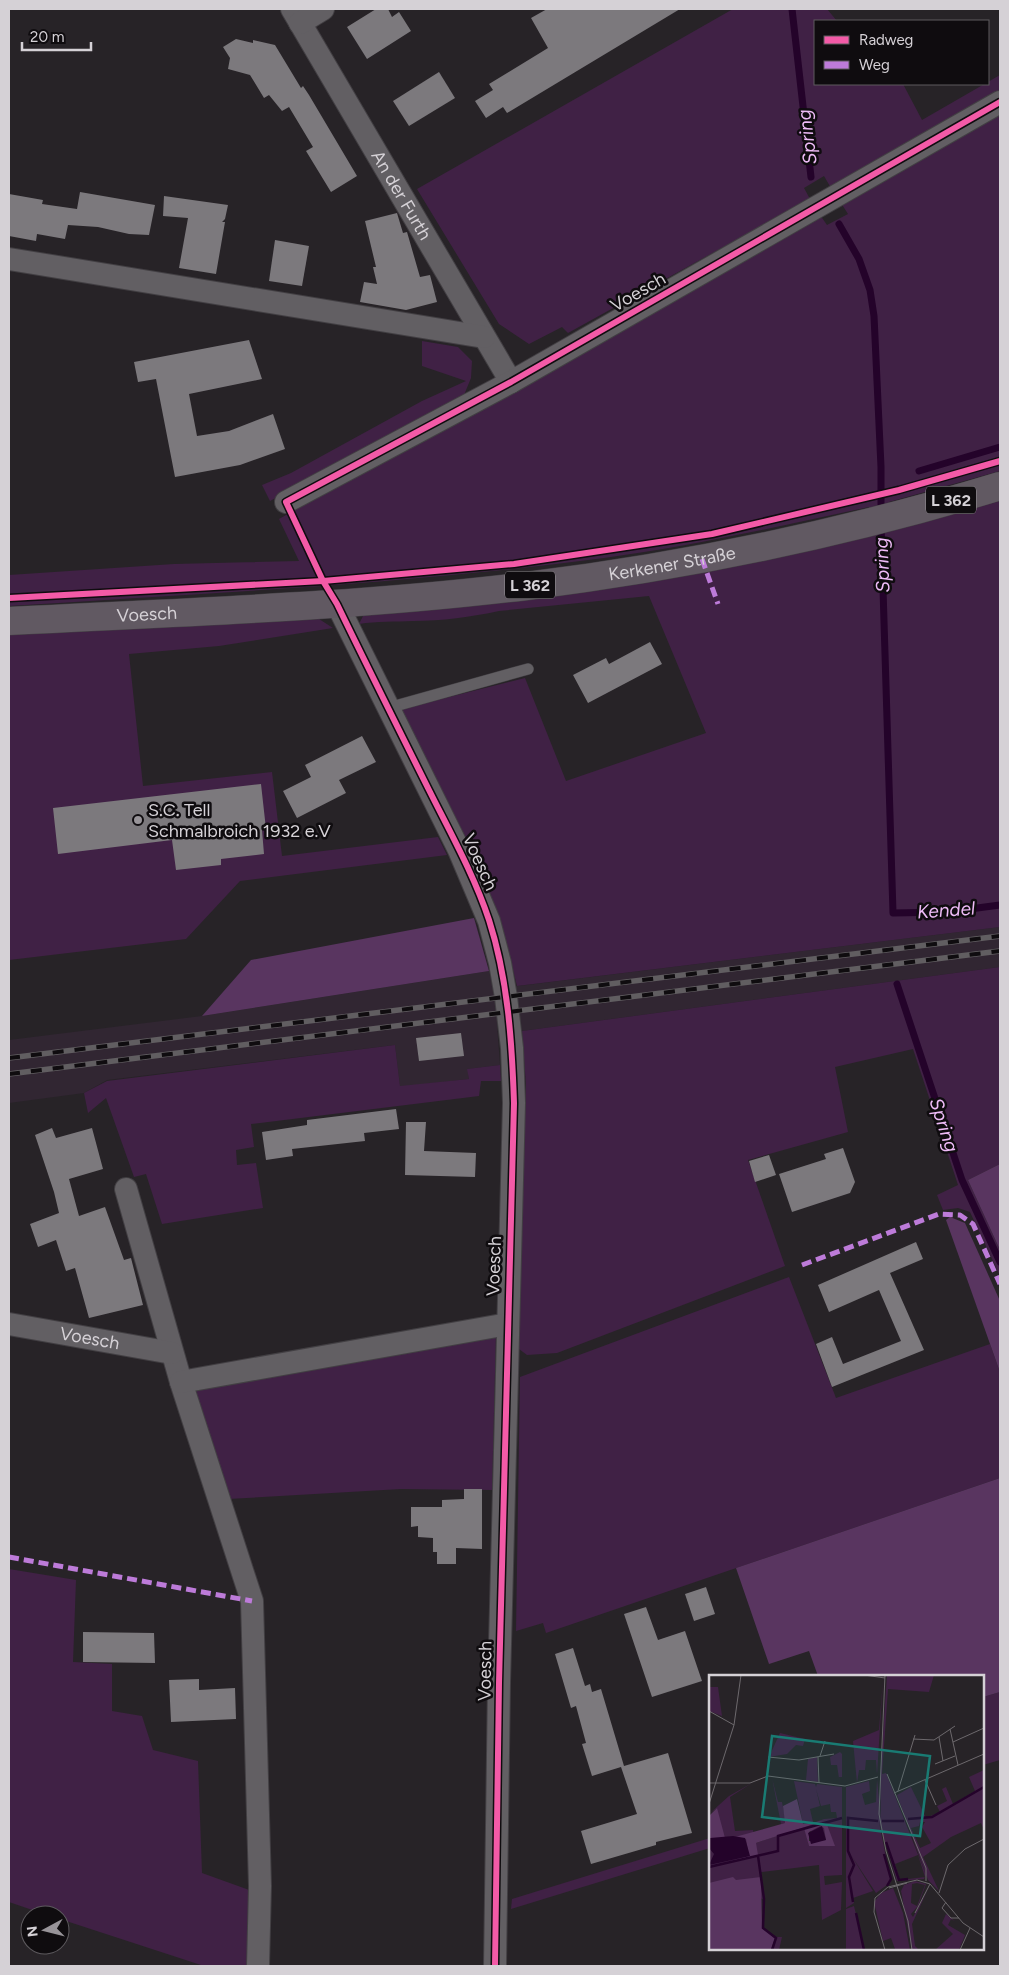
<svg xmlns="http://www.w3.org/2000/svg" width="1009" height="1975" font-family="Figtree,sans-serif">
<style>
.built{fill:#312632}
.green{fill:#402145}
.forest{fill:#593560}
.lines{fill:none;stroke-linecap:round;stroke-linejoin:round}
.stream{stroke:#24032a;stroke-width:7}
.building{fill:#7c797d}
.lane-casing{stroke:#423f43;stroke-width:12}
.street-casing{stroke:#423f43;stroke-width:24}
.primary-casing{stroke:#423f43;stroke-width:29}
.lane{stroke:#625f63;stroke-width:11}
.street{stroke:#625f63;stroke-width:22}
.primary{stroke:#615962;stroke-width:28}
.rail-casing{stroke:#615e61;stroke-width:5.5}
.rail{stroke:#0f0c0f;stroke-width:4;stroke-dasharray:11;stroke-linecap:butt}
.quiet{stroke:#bd7bd9;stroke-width:5;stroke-dasharray:10 5;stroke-linecap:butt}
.cycleway-casing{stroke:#0f0c0f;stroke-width:9}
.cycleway{stroke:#f35aa7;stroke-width:6}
.poi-dot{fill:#989499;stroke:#0f0c0f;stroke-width:2}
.labels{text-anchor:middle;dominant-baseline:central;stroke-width:5;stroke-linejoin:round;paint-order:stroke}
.shield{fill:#0f0c0f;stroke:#9a969a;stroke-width:1}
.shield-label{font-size:16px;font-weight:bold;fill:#d5d1d6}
.street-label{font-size:18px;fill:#d5d1d6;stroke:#0f0c0f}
.poi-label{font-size:18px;fill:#d5d1d6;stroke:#0f0c0f;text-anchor:start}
.water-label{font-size:19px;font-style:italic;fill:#eebbf7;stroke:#0f0c0f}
.inset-river{fill:none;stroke:#24032a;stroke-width:2.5}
.inset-road{fill:none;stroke:#6d696d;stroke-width:1}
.view{fill:#197b73;fill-opacity:0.15;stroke:#197b73;stroke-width:2.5}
.inset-edge{fill:none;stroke:#d5d1d6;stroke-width:2.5}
</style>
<rect width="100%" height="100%" fill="#272327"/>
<polygon class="built" points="1000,927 1000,967 522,1031 521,1022 497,1024 500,1065 468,1069 469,1079 400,1087 395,1045 107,1080 84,1093 9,1103 9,1040 202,1016 489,971 493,989"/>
<g class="green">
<polygon points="733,9 827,9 837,21 815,21 815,84 903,84 922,120 1000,75 1000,91 831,188 824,176 804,188 810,199 568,333 562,327 529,344 499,324 417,189"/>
<path d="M1000,112V471L889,502L888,529L1000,499V927L517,986L505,938L401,709L525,678L566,781L706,733L649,596L499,611C471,617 442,621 413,621C395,622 377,621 359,624L366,610L870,534L869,507C781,526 693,546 604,558C407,584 207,593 9,606V575L174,564L299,561L279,519L820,215L827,225L848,214L841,203Z"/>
<polygon points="422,341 458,347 472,361 471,378 464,395 270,501 262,485 291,473 422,401 466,381 422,366"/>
<polygon points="319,619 333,628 219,646 129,654 143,786 272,772 282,856 438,837 447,855 240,881 186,939 9,960 9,634"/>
<polygon points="1000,967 1000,1164 968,1180 1000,1250 1000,1276 970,1212 958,1208 943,1210 937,1195 958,1185 913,1049 835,1067 848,1132 748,1160 785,1266 557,1353 527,1355 519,1349 521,1194 526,1085 522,1031"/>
<polygon points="395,1045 400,1086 469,1079 467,1069 500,1065 501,1081 481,1081 479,1096 251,1124 254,1147 236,1150 237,1165 256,1163 263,1208 162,1224 146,1174 134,1177 106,1098 88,1113 84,1093 107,1081"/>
<polygon points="789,1277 836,1398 990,1344 1000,1372 1000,1478 546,1633 543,1623 516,1631 520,1377"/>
<polygon points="496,1333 492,1490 401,1489 228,1499 191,1387"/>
<polygon points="9,1569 76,1580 73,1662 112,1664 112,1711 142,1716 153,1750 198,1761 202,1873 252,1891 253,1966 204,1966 60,1919 60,1915 47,1915 9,1902"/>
<polygon points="1000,1692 1000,1760 983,1765 983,1697"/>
<polygon points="710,1838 710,1848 511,1909 512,1899"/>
</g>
<g class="forest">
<polygon points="474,918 489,971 202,1016 251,960"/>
<polygon points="1000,1164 1000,1250 968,1180"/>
<polygon points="950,1217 965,1223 1000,1301 1000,1372 946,1220"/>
<polygon points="1000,1478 1000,1692 983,1697 983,1676 818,1676 809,1651 769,1664 736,1568"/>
</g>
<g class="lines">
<g class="stream">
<polyline points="792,9 811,177"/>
<polyline points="839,224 859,259 870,290 874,316 881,467 881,513"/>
<polyline points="919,471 1000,447"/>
<polyline points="881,524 893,913 947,912 1000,905"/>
<polyline points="897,984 962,1180 1000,1262"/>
</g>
</g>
<g class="building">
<polygon points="376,9 388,9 392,17 399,12 411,31 367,59 347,27"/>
<polygon points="547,9 680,9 507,113 503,107 486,118 475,101 493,90 489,84 548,48 531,18"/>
<polygon points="236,39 253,43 253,40 275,45 301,88 303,86 309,95 357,176 331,192 306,151 313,147 289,107 282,111 269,95 264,98 250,75 228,69 230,58 223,47"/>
<polygon points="439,72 455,98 409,126 393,101"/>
<polygon points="80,192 155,205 149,235 129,234 98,227 68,225 65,239 37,234 36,241 9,236 9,194 43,200 42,204 77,209"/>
<polygon points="164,196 228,205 225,219 222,222 225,222 216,274 179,268 188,218 163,216"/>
<polygon points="397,213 403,233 407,232 420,277 430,275 437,302 406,310 360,302 364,282 377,284 373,267 376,267 365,221"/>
<polygon points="275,240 309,246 302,286 269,281"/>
<polygon points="249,340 262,379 189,394 197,436 229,431 273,414 285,449 240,465 175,477 156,379 138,382 134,362"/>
<polygon points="650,642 662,664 588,703 573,675 606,658 609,664"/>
<polygon points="362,736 376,762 339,780 346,793 297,818 283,791 311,777 305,765"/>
<polygon points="261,784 266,829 262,830 264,854 221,859 221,865 176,870 172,840 58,854 53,808"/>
<polygon points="461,1033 464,1056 419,1061 416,1038"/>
<polygon points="396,1109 399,1129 364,1133 365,1141 292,1149 293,1156 266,1160 262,1132 307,1125 307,1120"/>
<polygon points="406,1122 426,1122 424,1151 476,1153 475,1177 405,1175"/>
<polygon points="52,1128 56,1138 92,1128 103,1169 69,1179 79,1216 105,1207 124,1260 131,1258 143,1305 89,1318 75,1268 66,1271 56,1240 38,1247 30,1224 59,1213 54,1192 35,1135"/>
<polygon points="843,1148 855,1182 850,1193 792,1212 779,1174 826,1159 824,1154"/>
<polygon points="769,1155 776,1175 755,1182 749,1161"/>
<polygon points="916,1242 923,1259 890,1273 924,1350 832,1387 816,1344 832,1337 843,1364 901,1341 879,1290 829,1312 818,1285"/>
<polygon points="464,1489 482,1489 482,1549 456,1548 456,1564 437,1564 437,1552 433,1552 433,1538 418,1537 418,1526 411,1527 411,1507 442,1507 442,1500 464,1499"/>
<polygon points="706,1587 715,1614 694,1621 685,1594"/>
<polygon points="646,1607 658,1640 685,1631 702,1681 652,1697 624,1614"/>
<polygon points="83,1632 154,1633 155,1663 83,1662"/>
<polygon points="573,1648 585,1686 590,1684 592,1692 601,1689 624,1766 668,1753 692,1833 656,1842 656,1845 591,1864 581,1831 637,1814 621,1767 592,1776 582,1744 586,1743 576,1706 571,1708 555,1654"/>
<polygon points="199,1679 199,1690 235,1688 236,1719 171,1722 169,1680"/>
</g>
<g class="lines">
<g class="lane-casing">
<polyline id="lane" points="388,708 528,669"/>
</g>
<g class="street-casing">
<g id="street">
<path id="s1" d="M292,9L511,382"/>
<polyline points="300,23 323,9"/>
<polyline points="9,259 484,337"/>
<polyline points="286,502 511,382 1000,102"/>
<polyline points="337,604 459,850 489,921 500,963 506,997 512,1048 514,1103 499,1683 495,1966"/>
<polyline points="126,1189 181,1382 252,1601 260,1886 258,1966"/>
<path id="s2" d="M9,1324L172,1353"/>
<polyline points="181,1382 508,1324"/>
</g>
</g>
<g class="primary-casing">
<g id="primary">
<path id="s3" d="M9,621C182,612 355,607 527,586C687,566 846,533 1000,486"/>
</g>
</g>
<use href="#lane" class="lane"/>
<use href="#street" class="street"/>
<use href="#primary" class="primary"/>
<g class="rail-casing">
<g id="rail">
<polyline points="9,1058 1000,936"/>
<polyline points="9,1074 1000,951"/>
</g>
</g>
<use href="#rail" class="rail"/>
<g class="quiet">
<polyline points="702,559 718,604"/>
<polyline points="802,1265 939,1214 960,1215 973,1224 1000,1284"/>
<polyline points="9,1557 252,1601"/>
</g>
<g class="cycleway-casing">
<g id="cycleway">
<polyline points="9,598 323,581 514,564 712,534 899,490 1000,461"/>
<path d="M495,1966L499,1683L514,1103C512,1042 508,979 489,920C474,875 450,832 429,790C398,728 367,666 337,604L323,581L286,502L511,382L1000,102"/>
</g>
</g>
<use href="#cycleway" class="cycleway"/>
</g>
<circle class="poi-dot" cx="138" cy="820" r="5"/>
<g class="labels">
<g class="shield">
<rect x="926" y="486.5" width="50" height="27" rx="4"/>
<rect x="505" y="571.5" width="50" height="27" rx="4"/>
</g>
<g class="shield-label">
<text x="951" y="500">L 362</text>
<text x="530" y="585">L 362</text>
</g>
<g class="street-label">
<text stroke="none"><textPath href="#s1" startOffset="216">An der Furth</textPath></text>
<text transform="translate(638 292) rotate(-30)">Voesch</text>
<text stroke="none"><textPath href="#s3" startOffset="666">Kerkener Straße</textPath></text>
<text stroke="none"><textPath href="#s3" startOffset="138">Voesch</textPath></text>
<text transform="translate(480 862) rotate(66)">Voesch</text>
<text transform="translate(494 1266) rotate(-88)">Voesch</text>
<text stroke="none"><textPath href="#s2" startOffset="82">Voesch</textPath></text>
<text transform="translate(485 1671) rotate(-89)">Voesch</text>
</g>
<g class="poi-label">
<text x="148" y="810">S.C. Tell<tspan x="148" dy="21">Schmalbroich 1932 e.V</tspan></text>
</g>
<g class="water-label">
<text transform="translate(807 137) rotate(-97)">Spring</text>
<text transform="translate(882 565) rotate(-92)">Spring</text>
<text transform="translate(946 910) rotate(-4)">Kendel</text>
<text transform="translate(944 1125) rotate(72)">Spring</text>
</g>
</g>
<g transform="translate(709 1675)">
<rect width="275" height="275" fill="#272327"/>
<path d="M178,0H225L220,17L179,14L173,99L177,98L217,200L215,204L188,206L170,147L182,207L167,218L142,180L164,216L144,223L145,228L137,233V112L160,106L161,116L153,119L156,130L167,127L168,104L172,145L171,103ZM209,180L216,202L191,205L186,189ZM174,4L168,100L167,85H157L156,95H150L148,108L144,66L170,55ZM0,12H9L13,41L0,36ZM71,58L96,64L94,71L87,70L78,79L60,82ZM131,77L133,79V102H130L131,110L128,90H122L121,82ZM108,82L109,107L97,105L99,84ZM275,95V155L272,148L242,162L214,182L230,216L219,205L188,120L202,112L217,143L231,137L228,131L238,126L233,114L237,112L244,129L266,116L260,102ZM211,147H216L213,152L222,168L211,173L202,153L210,151ZM63,103L69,127H73L77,148L72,149ZM85,106L106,109L107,112L108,109L133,112V200L115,201L116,210L133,207L132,235L113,245L110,190L52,197L55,224L54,253L66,262H73L70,275H62L66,263L53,253L54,224L0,209V165L8,133L0,139L20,121L43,108L21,122L26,156L44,155L47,168L115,144L128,143L127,137H122L121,129L112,131L107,114L111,131L101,134L104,147L94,149ZM96,153L125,170L100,171ZM206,206L217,209L209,231L202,239L204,242L219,214L203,249L206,271L210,275H203L192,216L195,210ZM208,208L216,210L208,231L202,228L203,209ZM184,213L194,238L201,275L186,274L182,263L174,266L165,227L172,218ZM145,231L154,269L155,275H137V234ZM237,239L246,246L242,244L239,250L256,260L250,275H226L244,259L233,248Z" fill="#402145" fill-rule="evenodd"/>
<path d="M88,124L94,149L114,146L47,168L49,180L0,192L40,181L37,164L26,162L76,148L74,131ZM8,133L16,163L0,165V141ZM117,147L126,171H100L95,153ZM111,151L115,153L117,165L100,166V157ZM24,202L27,205L52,202L53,253L66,263L62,275H0V208Z" fill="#593560" fill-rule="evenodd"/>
<path d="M113,151L117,165L102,169L99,158ZM24,161L36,163L41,181L0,190L5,179L0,173L1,163Z" fill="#24032a"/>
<path class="inset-river" d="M199,144L223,142L275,112M173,146H195M177,167L190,205L199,204M175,179L182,204L178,211M49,181L55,224L54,253L67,263L63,275M0,192L69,176V161L133,143M144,227L140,202L145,190L139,176V143L169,146M147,238L155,275"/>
<path class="inset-road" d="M155,0L176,3M176,0L170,139L177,176L199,246L203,275M0,36L25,50M241,54L249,90M230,62L234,86M204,64L225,65L246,51M244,67L275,53M111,81L116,66M59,82L90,85L125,79M109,82L110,108M226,89L246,81M178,99L217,193V206M216,105L227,130M0,108H41L59,101L136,111L169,102M189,116L206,60M185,118L275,79M0,129L25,50L32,0M180,213L198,208M230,218L239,190L256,174L275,164M237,227L233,233L242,243H250M206,238L221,209M176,275L165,237L166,223L179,212L208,205L221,209L254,248L275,262M251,275L261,253"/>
<path class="view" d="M63,61L221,81L211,161L53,142Z"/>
<rect width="275" height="275" class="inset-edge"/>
</g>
<rect width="1009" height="1975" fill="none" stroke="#d5d1d6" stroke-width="20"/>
<rect x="814" y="20" width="175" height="65" fill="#0f0c0f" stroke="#5e5b5f"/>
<rect x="824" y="36" width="25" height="8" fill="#f35aa7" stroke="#5e5b5f"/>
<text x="859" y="45" font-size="15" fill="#d5d1d6">Radweg</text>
<rect x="824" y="61" width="25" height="8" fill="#bd7bd9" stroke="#5e5b5f"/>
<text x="859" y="70" font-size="15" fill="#d5d1d6">Weg</text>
<g transform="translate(45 1930) rotate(263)"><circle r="24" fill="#0f0c0f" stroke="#5e5b5f"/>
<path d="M0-4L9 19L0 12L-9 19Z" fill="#989499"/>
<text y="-8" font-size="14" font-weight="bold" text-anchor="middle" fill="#d5d1d6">N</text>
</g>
<path d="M22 42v8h69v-8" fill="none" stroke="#d5d1d6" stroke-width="2.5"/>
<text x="30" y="42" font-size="15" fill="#d5d1d6" stroke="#0f0c0f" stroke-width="4" paint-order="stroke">20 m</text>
</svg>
